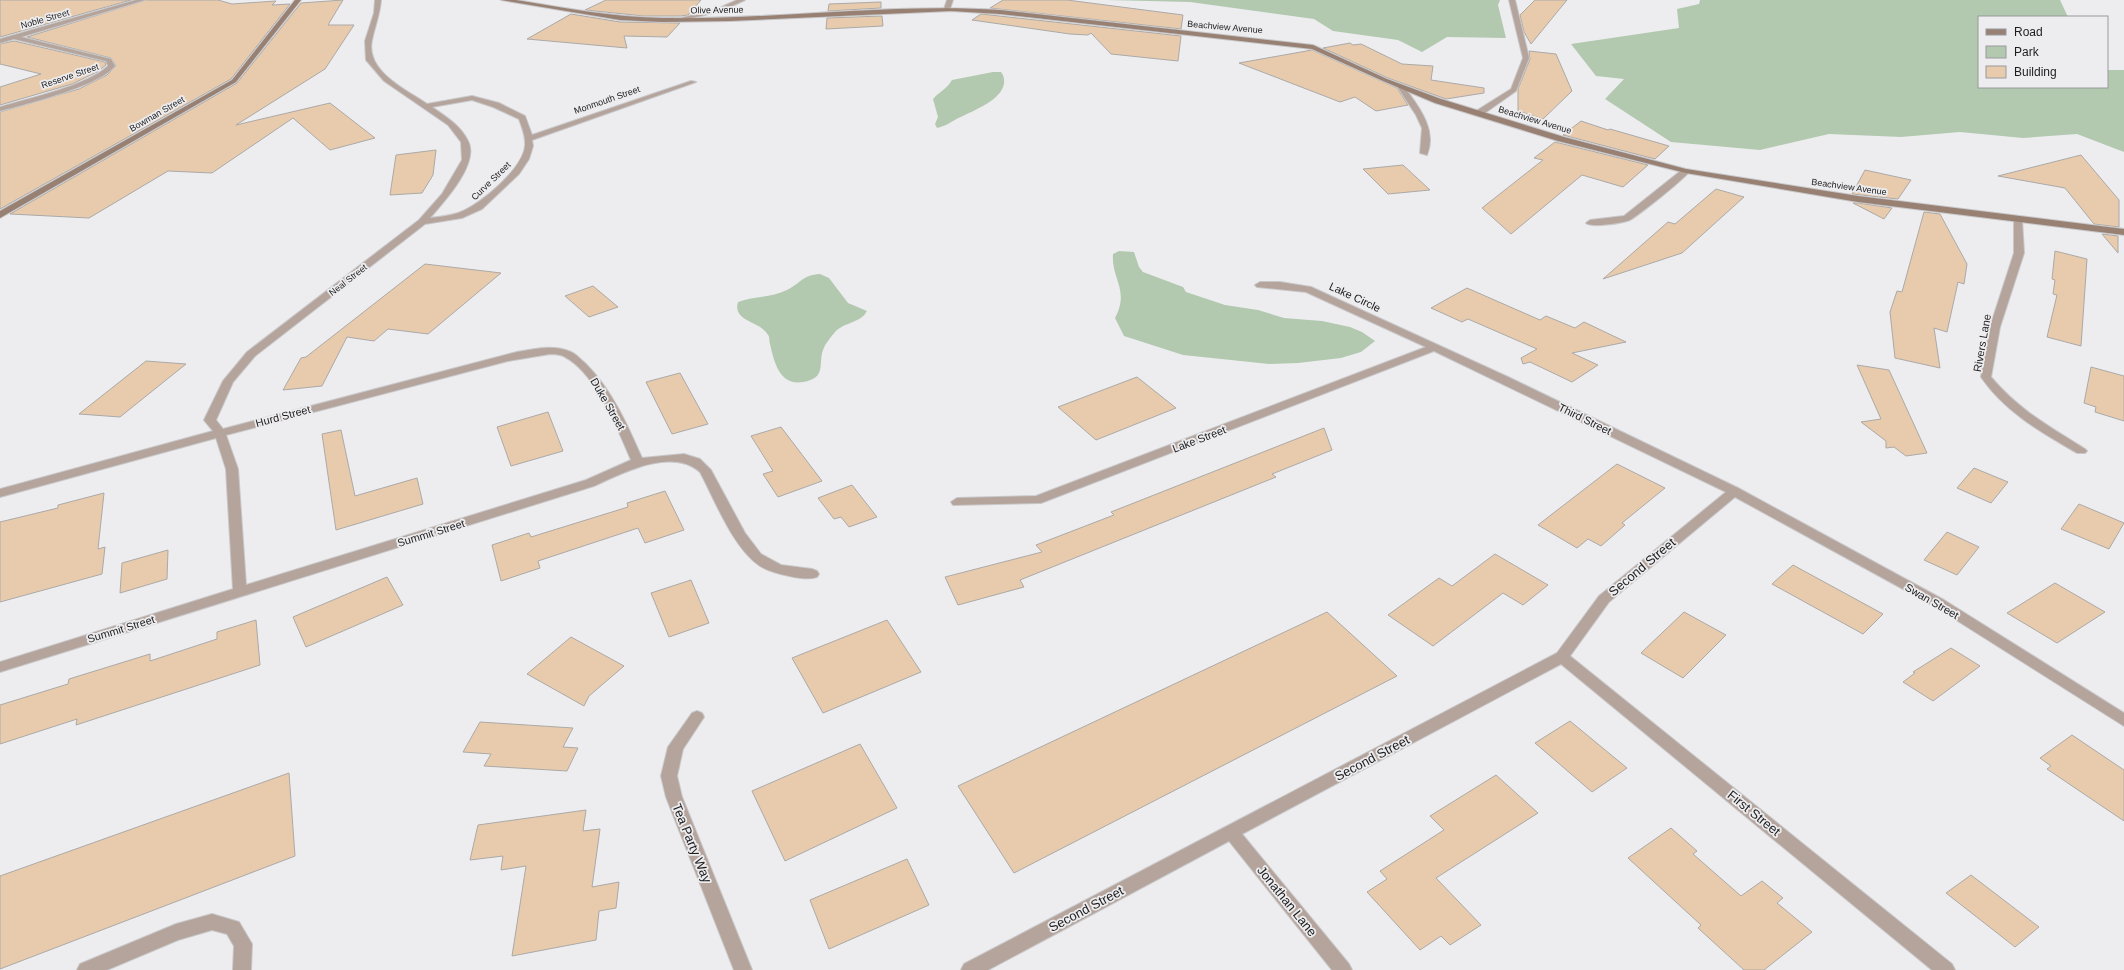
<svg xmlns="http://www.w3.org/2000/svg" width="2124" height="970" font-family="Arial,sans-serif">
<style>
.green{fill:#b2c9b0}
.building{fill:#e8cbad;stroke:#aba9a7}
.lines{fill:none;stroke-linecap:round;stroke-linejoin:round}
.lane-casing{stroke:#c8c8ca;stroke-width:2}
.street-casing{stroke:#c8c8ca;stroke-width:2}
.secondary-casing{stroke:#c8c8ca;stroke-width:2}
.lane{fill:#b4a49b;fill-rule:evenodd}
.street{fill:#b4a49b;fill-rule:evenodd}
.secondary{fill:#988073;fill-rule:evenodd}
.labels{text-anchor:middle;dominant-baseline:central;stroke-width:3.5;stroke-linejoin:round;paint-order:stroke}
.far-street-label{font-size:9px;fill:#1d1d1e;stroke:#ededf0}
.street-label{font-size:11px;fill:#1d1d1e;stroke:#ededf0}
.near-street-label{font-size:13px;fill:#1d1d1e;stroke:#ededf0}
</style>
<rect width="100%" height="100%" fill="#ededf0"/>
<g class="green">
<polygon points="1106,0 1500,0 1498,5 1506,38 1447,37 1422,52 1398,40 1333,31 1314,19 1190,2"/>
<polygon points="1700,0 2060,0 2068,17 1979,17 1979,87 2107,87 2107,70 2124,70 2124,152 2077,134 2023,138 1960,132 1901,137 1829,134 1760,150 1671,142 1605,99 1624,79 1596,76 1571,44 1679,28 1677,9 1699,4"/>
<path d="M993,72H1001L1003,75C1011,96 977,109 963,116C953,120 947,126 937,128L935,124L938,117L933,99C939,92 947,89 952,80Z"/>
<path d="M1119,251L1134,252L1139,267L1143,272L1183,287L1186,292L1225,305L1258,310L1284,318L1322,321L1350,327L1362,332L1375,341L1361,352L1341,358L1298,363L1269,364L1183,355L1124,336L1115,318C1130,290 1111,279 1113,254Z"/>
<path d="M820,274L829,278L848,303L867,311C861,323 844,322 835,332C831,337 825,344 823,350C818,364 827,378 803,382C779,386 774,361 770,344C769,341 770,337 768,335C761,321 732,322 738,302C754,296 771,298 787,290C801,283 802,275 820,274Z"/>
</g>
<g class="building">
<polygon points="0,0 131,0 0,37"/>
<polygon points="146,0 218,0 232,4 276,1 272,5 290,4 231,79 0,209 0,112 79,89 107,75 116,66 111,58 27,37"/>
<polygon points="343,0 328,25 354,25 325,69 236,125 330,103 375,138 330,150 293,118 212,173 168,171 89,218 10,214 237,83 301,3"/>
<polygon points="606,0 701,0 688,15 681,16 644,16 585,10"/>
<polygon points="1003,0 1067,0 1183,15 1181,29 990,8"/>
<polygon points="1535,0 1567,0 1531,44 1524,32 1520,15"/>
<polygon points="881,2 881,8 828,11 829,4"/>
<polygon points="571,14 620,22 680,23 667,37 624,36 627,48 527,39"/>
<polygon points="981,14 1181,36 1178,61 1111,54 1091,33 1088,35 1070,34 972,20"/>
<polygon points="882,16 883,26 826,29 827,18"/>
<polygon points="14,41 105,62 106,65 97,72 72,84 0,105 0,87 41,74 0,64 0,44"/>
<polygon points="1350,43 1353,45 1361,44 1402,64 1433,66 1431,80 1484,88 1484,93 1446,99 1388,78 1323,48"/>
<polygon points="1312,50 1397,88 1408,105 1376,111 1355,97 1340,102 1239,63"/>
<polygon points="1529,51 1556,54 1572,91 1543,119 1518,111 1518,89 1530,59"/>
<polygon points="1581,121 1608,130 1610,129 1669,146 1655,159 1563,135"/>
<polygon points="1555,142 1648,165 1623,187 1582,175 1511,234 1482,208 1543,160 1534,158"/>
<polygon points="436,150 433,175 422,193 390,195 396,155"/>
<polygon points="2081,155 2119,200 2119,227 2094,224 2065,188 1998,176"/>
<polygon points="1403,165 1430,190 1388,194 1363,169"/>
<polygon points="1865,170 1911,180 1898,199 1852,194"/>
<polygon points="1716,189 1744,197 1682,253 1603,279 1668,222 1675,224"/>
<polygon points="1853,203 1858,203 1892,208 1884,219"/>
<polygon points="1924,212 1940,214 1967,264 1964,284 1958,282 1947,332 1934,328 1940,368 1895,358 1890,312 1897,291 1902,292"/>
<polygon points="2102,234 2118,236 2118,253"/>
<polygon points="2055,251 2087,259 2081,346 2047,337 2057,295 2053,294 2055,280 2052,279"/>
<polygon points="425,264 501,273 428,334 388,329 374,341 347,337 322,386 283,390 301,358 306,357"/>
<polygon points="593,286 618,307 589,317 565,296"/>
<polygon points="1467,288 1540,320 1546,316 1575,328 1584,322 1626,342 1572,353 1598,365 1572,382 1530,362 1523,364 1521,358 1537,349 1468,319 1462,322 1431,308"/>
<polygon points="146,361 186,364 120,417 79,414"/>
<polygon points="1857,365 1889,370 1927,453 1906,456 1894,447 1886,448 1886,441 1861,422 1881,419"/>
<polygon points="2091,367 2124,376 2124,421 2095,412 2096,407 2084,403"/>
<polygon points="680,373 708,424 672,434 646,382"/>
<polygon points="1137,377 1176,408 1096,440 1058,407"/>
<polygon points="548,412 563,451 511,466 497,427"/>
<polygon points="781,427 822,481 778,497 763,474 773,471 751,436"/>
<polygon points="1324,428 1332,450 1272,474 1276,477 1020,580 1024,587 958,605 945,577 1042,552 1036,545 1114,515 1111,512"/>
<polygon points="341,430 355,496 417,478 423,504 336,530 322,434"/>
<polygon points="1617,464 1665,488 1622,523 1625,525 1601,546 1588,539 1577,548 1538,525"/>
<polygon points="1974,468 2008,482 1991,503 1957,488"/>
<polygon points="852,485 877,517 849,527 841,517 834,519 818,498"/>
<polygon points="665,491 684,530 645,543 638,528 538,561 540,568 501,581 492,545 529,533 531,537 628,507 627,503"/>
<polygon points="104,493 98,549 105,547 102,574 0,602 0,522 58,508 58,505"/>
<polygon points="2079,504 2124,523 2109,549 2061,529"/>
<polygon points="1947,532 1979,547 1957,575 1924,560"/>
<polygon points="168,550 167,579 120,593 122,563"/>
<polygon points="1495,554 1548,585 1523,605 1503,593 1433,646 1388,615 1439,578 1452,586"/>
<polygon points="1793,565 1883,614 1863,634 1772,584"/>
<polygon points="387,577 403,605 306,647 293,617"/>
<polygon points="691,580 709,623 669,637 651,593"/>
<polygon points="2055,583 2105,612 2057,643 2007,613"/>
<polygon points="1327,612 1397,676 1014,873 958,786"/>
<polygon points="1684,612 1726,635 1683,678 1641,653"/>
<polygon points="256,620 260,665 76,725 77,719 0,744 0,705 68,684 69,679 150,654 150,661 217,639 217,632"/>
<polygon points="887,620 921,672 823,713 792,658"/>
<polygon points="571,637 624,666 589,696 584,706 527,674"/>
<polygon points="1951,648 1980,666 1933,701 1903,682 1915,673 1913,672"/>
<polygon points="1570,721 1627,768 1592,792 1535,743"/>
<polygon points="480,722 573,728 563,747 578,748 567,771 484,766 491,754 463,752"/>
<polygon points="2072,735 2124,770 2124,821 2047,769 2051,766 2040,758"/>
<polygon points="860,744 897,808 785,861 752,791"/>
<polygon points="289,773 295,856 0,969 0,876"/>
<polygon points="1496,775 1538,813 1436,878 1481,925 1450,945 1441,936 1420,950 1367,892 1387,879 1380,871 1444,830 1430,816"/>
<polygon points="586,810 583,831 600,829 592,887 619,882 616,908 599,911 596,940 512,956 526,866 501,870 503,856 470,860 478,825"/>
<polygon points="1671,828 1697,851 1693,854 1741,896 1762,881 1783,898 1777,903 1812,932 1764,970 1744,970 1698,928 1701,925 1628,858"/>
<polygon points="907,859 929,905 829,949 810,900"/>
<polygon points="1971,875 2039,927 2015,947 1946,893"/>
</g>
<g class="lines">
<g class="lane-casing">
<polygon id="lane" points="212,914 239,922 252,944 251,970 233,970 234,946 227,934 212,930 178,940 107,970 77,970 80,964 176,924"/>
</g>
<g class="street-casing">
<g id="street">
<path d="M136,0H145L21,37L111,59L115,66C99,86 27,104 0,111V107C30,98 86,86 108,66L106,61L14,39L0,43V39Z"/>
<path d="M375,0H381C380,14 375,26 372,40C365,71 405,89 427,104L472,96L499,103L525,116L532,135L691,81L696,82L532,140L533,146L529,159L519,174L482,209L462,218L425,224L255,356L233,382L216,420L223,429L517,352C534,349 554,344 571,352C576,354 581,360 585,363C612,390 627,424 642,458L684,454L700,459L711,470L745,533L761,554L781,565L812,569L817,571L819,574L817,577C808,580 798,578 789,576C779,574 768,571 760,566C733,548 715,500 700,472C672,447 623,473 594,486L0,672V662L233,589L226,469L216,438L0,497V489L213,431L204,420L223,381L247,352L419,220L442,194L462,160L461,142L448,125L384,81L366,60L365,41L374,13ZM472,100L493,107L519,119C522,128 526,136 525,146C523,169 479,206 458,213C449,216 439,217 430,218C444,202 480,163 468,141C460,125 446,117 432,107ZM550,354C555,354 560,354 565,357C596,373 618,430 631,460L586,480L246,585L238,469L226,435L508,361Z"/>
<polygon points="737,0 745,0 721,11 676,22 673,20 717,9"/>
<polygon points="947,0 953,0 950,9 947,11 944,9"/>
<polygon points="1509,0 1515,0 1529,58 1516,91 1482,115 1476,115 1476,111 1511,89 1523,58"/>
<path d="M1399,85H1403C1417,105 1438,129 1427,155L1420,153L1422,128L1416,115L1397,86Z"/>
<path d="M1683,169L1690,171C1683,180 1640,214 1630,220C1623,223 1591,228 1586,223L1590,220L1624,216Z"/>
<path d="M2018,216L2022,219L2024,253L2000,327L1991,377C2019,410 2048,426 2085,449L2087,451L2085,453H2077C2041,432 2005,412 1981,377L1990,327L2014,253V219Z"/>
<polygon points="1260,282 1280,282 1311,287 1508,377 1738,488 1944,600 2124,713 2124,726 1934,606 1735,497 1609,602 1570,656 1952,964 1955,970 1932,970 1561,664 1242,834 1349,964 1352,970 1332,970 1229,841 988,970 961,970 964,964 1557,653 1599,596 1726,492 1434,351 1041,503 953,505 951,502 957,498 1036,496 1426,347 1306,292 1257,287 1255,285"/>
<polygon points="697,711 702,713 704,717 683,749 677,776 682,797 752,970 734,970 666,797 661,776 668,747 692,713"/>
</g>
</g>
<g class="secondary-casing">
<g id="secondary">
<polygon points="295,0 301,0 236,82 0,218 0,211 232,80"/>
<path d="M501,0H516C564,8 613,17 662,18C775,20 887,3 1000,10L1313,45L1387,79L1441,99L1564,137L1686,169L1858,196L2124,229V235L1858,202L1686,173L1558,141L1435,103L1383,81L1312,49L1000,14L951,11L730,21L662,22L620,20Z"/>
</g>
</g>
<use href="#lane" class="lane"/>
<use href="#street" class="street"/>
<use href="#secondary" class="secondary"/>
</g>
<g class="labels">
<g class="far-street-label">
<text transform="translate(717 10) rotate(-1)">Olive Avenue</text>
<text transform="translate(45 19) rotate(-16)">Noble Street</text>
<text transform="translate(1225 27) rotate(5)">Beachview Avenue</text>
<text transform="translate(70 76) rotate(-19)">Reserve Street</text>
<text transform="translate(607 100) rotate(-19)">Monmouth Street</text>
<text transform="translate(157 114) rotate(-30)">Bowman Street</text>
<text transform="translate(1535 120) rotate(17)">Beachview Avenue</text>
<text transform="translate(491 181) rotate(-44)">Curve Street</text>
<text transform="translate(1849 187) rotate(8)">Beachview Avenue</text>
<text transform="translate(348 280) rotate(-38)">Neal Street</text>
</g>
<g class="street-label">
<text transform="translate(1355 297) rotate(25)">Lake Circle</text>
<text transform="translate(1982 343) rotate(-80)">Rivers Lane</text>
<text transform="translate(608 404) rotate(60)">Duke Street</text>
<text transform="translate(283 416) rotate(-15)">Hurd Street</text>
<text transform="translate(1585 419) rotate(26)">Third Street</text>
<text transform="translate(1199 439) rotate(-21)">Lake Street</text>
<text transform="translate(431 533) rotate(-17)">Summit Street</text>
<text transform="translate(1932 601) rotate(30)">Swan Street</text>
<text transform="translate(121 629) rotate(-17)">Summit Street</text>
</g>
<g class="near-street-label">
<text transform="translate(1642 567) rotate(-40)">Second Street</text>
<text transform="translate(1372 758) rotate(-28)">Second Street</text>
<text transform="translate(1754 813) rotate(39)">First Street</text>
<text transform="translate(692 843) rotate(68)">Tea Party Way</text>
<text transform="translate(1287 901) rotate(51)">Jonathan Lane</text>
<text transform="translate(1086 909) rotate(-28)">Second Street</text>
</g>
</g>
<rect x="1978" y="16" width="130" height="72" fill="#ededf0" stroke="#9a9a9c"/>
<rect x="1986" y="29" width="20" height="6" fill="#988073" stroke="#9a9a9c"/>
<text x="2014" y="36" font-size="12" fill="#1d1d1e">Road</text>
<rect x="1986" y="46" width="20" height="12" fill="#b2c9b0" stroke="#9a9a9c"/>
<text x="2014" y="56" font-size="12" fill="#1d1d1e">Park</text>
<rect x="1986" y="66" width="20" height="12" fill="#e8cbad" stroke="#9a9a9c"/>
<text x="2014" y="76" font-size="12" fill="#1d1d1e">Building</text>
</svg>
